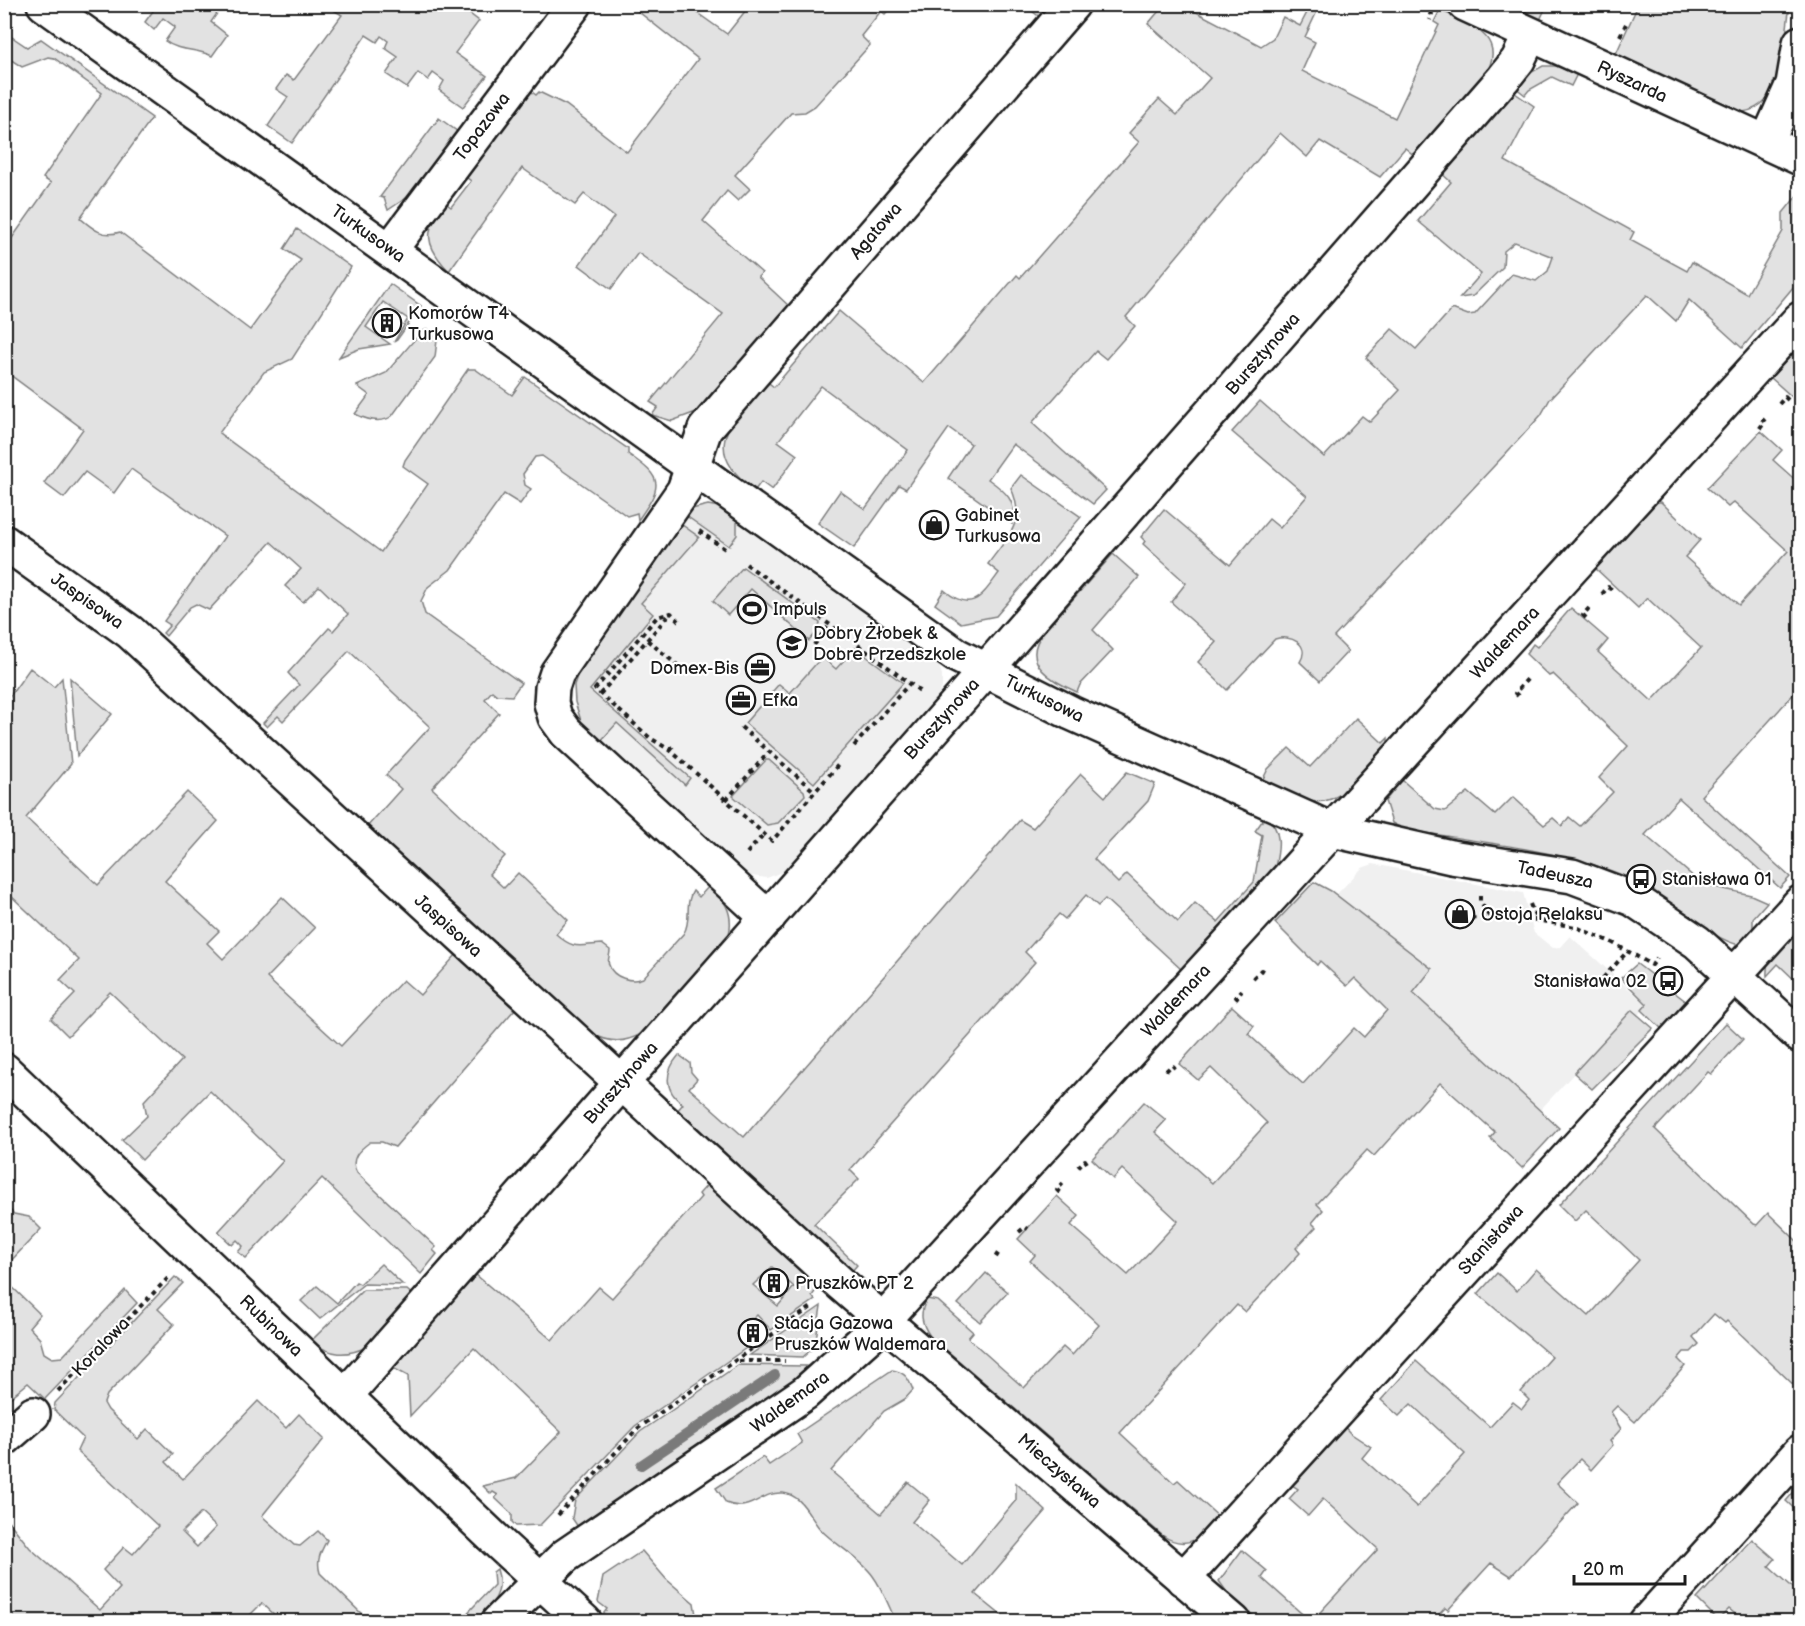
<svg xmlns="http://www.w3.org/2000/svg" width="1805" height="1626" font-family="'Balsamiq Sans',sans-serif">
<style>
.built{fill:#f0f0f0}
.green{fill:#e2e2e2;stroke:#7f7f7f;stroke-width:1.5;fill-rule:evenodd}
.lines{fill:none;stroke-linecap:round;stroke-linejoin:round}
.stream{stroke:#7a7a7a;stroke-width:10}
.minor-casing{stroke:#1c1c1c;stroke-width:38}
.path{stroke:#1c1c1c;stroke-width:4;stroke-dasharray:4.5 4.5;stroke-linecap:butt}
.minor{stroke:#fff;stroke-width:33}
.labels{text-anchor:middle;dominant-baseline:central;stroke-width:4.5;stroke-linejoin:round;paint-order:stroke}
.street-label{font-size:18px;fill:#1c1c1c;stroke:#fff}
.poi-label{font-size:18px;fill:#1c1c1c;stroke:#fff;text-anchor:start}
</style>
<rect width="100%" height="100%" fill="#fff"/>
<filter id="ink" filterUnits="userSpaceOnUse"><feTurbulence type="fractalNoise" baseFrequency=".0167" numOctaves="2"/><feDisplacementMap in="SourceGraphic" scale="12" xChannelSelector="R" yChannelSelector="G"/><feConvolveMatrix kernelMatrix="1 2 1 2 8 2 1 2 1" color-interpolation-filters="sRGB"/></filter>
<g filter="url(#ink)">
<g class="built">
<polygon points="708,505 719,507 938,663 942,675 942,688 931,707 791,868 767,878 744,875 598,744 579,718 575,702 576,678 678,522 692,509"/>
<polygon points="1373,864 1523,893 1534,933 1553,948 1560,947 1570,936 1647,1005 1638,1015 1632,1011 1540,1110 1412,993 1431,970 1336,895 1362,868"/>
</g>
<g class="green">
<path d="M158,4L223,5L211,22L227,35L212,56C196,48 179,52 165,41L175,27L163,18L154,30L145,22Z"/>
<polygon points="325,5 458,5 479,21 455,53 487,76 463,107 439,90 444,81 433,73 428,80 418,73 407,88 386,74 398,57 385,48 388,41 381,36 377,42 366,35 292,143 268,126 288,97 276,89 286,75 294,80 342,15"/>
<path d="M630,5H686L727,34L750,5H893L885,14L881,11L861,36L870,45L815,106L805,112L791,113L735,175L750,189L738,201L727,191L703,221L762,273L758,277L789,306L696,412L672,421L652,415L658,407L650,402L723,314L638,253L611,289L579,265L614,217L584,194L575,205L522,168L449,271C424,245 424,231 444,202L451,207L471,181L463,175L528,89L536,95L539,92L566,105L627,152L698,59Z"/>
<polygon points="1024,5 1053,5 1041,18"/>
<path d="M1153,5H1183L1261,46L1273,38L1283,17L1300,26L1311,5H1320L1305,37L1315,42L1302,71L1395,118L1439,25L1434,22L1440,10C1468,24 1509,36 1485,75L1416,157L1405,148L1380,177L1320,141L1307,157L1280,133L1126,317L1135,326L1106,359L1096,351L1032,423L1106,490L1093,504L1013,444L988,479C1005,491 1018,501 1012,524L948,478L971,444L949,428L906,489L899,485L854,548L818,523L840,491L865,509L908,450L821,386L778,441L797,455L772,490L761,482L755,490C698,450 731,421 765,380L774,387L839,311L924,383L1017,275L1020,278L1139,142L1129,133L1159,99L1177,115L1210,78L1148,24L1159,11Z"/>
<polygon points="1508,5 1547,5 1539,22 1510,8"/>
<path d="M1638,5H1790C1784,40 1785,112 1738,112L1614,58Z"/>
<path d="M12,37L27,47L41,39L152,118L80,218C93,229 103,238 120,232L250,330L301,260L284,249L297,229L351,267L292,359L264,372L219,433L381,552L428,484L403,466L405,460L468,369H475L512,395L525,377L628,449V454C665,479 662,486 638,520L637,513L627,516L542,456L535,457L523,474L525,485L531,489L520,504L504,494L450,570L428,587L421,601L425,614L521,683L512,696L497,695L492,691L485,699L499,713L432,788L505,856L489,874L504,888L518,873L568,920L556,934C575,951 579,945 602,944L610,950C610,956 607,960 609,965C613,978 632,983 643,978L684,933C692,919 684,904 693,891L699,897L710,885C724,899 734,913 729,934C725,947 655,1024 641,1034C625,1043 609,1043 593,1034L366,828L401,789L386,775L430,727L349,651L283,721L278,716L267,727L263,723L299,685L288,673L329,628L333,631L348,614L319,586L303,602L285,586L301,569L271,542L209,610L196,604L190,607L166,636L163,633L170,625L164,621L225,536L131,469L114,493L85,472L64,498L44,483L83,429L5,371V248L51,183L43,178L102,93L54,58L48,57L22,67L5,56V47Z"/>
<polygon points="1543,66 1556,66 1577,74 1571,86 1552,77 1529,90 1525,95 1515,87 1532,72"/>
<path d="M1512,91L1534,106L1505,161L1634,232L1630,240L1687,271L1692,262L1747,294L1783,231V213L1800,192V279L1742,348L1689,300L1676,321L1647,295L1550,399L1541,415L1523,435L1334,637L1348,651L1320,681L1300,662C1311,644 1290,634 1275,639L1227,690L1198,662L1216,642L1171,602L1186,583L1143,544L1145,541L1141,537L1164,509L1230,565L1269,519L1280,528L1307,496L1232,432L1260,401L1324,457L1362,416L1370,422L1400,390L1366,358L1392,329L1416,349L1452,309L1468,315L1475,314L1512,274L1536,281L1548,271L1553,257L1515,242L1504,251L1503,267L1473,296L1460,298L1481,274L1418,221L1451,182L1440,172Z"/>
<polygon points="439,118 458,132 409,196 388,210 384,198 380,197"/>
<polygon points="390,284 421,306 397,340 394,342 408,319 383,302 366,327 390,344 359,349 339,357"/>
<path d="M428,329L437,340L435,357L392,416C381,424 367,420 355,414L369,395L357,386L386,373L421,332Z"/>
<polygon points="1800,345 1800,404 1771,378"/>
<path d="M1761,431L1782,450L1773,460L1800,484V687L1701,796L1790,877L1780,888L1679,798L1645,835L1702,884L1751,895L1767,902L1753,918V935L1741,945C1712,942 1661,892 1627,877C1562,849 1474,842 1403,829L1392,823L1385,801L1402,780L1435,809L1445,811L1468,792L1495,815L1513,797L1544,825L1553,818L1562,826L1569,817L1580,826L1613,792L1599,778L1628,746L1553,674L1549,676L1526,654L1533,644L1537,647L1571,608L1608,640L1598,652L1652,701L1701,648L1647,598L1638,608L1595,568L1656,502H1661L1700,540L1685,557L1739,605L1788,551L1734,502L1728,507L1707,488Z"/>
<path d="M1021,475L1081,517L996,616L961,623L935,604L944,590C972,614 982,596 999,573L988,564C1007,537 1027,523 1011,488Z"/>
<polygon points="708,505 719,507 737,521 737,535 729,546 685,515 692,509"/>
<polygon points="678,522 699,537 641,603 653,614 590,690 690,778 685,785 617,723 598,744 583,727 575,702 574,685 581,664"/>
<path d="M1113,554L1139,577L1093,630L1113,650L1080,685L1077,692C1054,682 1019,664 1043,633Z"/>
<polygon points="743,567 820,623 818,631 809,641 751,589 728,615 713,601"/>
<polygon points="855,648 903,683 814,783 745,723 779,684 790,693 822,657 836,669"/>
<path d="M30,668L54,687L62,678L71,764L26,818L98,885L187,792L218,821L165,881L219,931L207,943L223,959L282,897L315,928L267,978L341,1046L403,980L420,995L456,955L515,1009L395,1147L382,1142H370C359,1150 349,1159 357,1173L436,1247L433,1250L437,1254L421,1274L322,1178L246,1258L238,1252L243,1246L237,1240L232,1245L218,1232L283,1161L210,1091L142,1160L122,1140L147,1116L144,1101L182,1060L110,992L68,1036L51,1019L75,994L60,980L79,960L9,894L5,898V703Z"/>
<polygon points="70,678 112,714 77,756"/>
<path d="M1356,718L1383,743L1388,738V745C1369,766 1343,808 1309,801C1293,798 1277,787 1262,781L1268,769L1289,748L1310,767Z"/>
<polygon points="766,760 769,760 804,791 805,795 778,823 767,825 733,796"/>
<path d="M1127,772L1155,784L1148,801L1094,859L1118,883L1127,874L1178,922L1195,903L1218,922L1254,882L1262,835L1255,831L1265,817C1283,828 1279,850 1275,867L1182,970L1105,899L1098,906L1086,895L1065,919L1059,914L1025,952L1035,962L850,1170L859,1179L814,1224L857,1265L852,1271L677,1111L683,1104C663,1090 665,1071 679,1055L690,1063L691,1072L697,1079L689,1088L744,1137L1020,820L1033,828L1081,774L1105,797Z"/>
<path d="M1314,882L1331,891L1432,969L1413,993L1559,1128L1522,1168L1490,1138L1495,1132L1440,1083L1374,1156L1367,1150L1317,1204L1323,1210L1312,1223L1316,1227L1296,1248L1300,1253L1245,1312L1237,1305L1120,1433L1174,1483L1178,1480L1221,1519C1203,1537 1186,1552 1162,1535L930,1336C921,1323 919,1313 927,1299L938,1301L973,1332L968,1338L1024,1388L1063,1347L1072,1355L1074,1353L1099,1325L1030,1261L1035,1255L1018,1239L1057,1196L1079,1216L1071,1225L1128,1275L1178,1221L1122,1169L1113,1179L1092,1159L1144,1102L1166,1120L1155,1132L1212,1183L1267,1123L1211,1068L1198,1080L1179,1064L1232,1006L1254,1026L1248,1034L1303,1084L1354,1028L1364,1037L1387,1010L1355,978L1347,986L1320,961L1317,965L1275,923Z"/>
<path d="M1800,918V985L1778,964L1767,976C1765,951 1785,936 1800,918Z"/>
<polygon points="1637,964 1691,1005 1665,1032 1642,1010 1647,1004 1621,978"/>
<polygon points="1632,1010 1653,1028 1592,1089 1574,1073"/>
<polygon points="1726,1023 1743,1039 1711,1074 1708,1072 1655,1129 1754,1224 1757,1225 1768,1213 1800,1244 1800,1391 1727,1321 1725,1323 1714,1314 1693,1337 1699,1344 1691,1352 1684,1352 1678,1359 1685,1366 1635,1422 1617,1406 1611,1412 1621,1429 1610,1441 1613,1445 1591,1470 1580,1459 1557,1483 1578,1503 1511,1576 1491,1563 1448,1610 1445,1608 1433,1621 1312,1621 1378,1549 1323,1499 1308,1516 1289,1499 1298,1489 1286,1481 1340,1422 1350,1433 1371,1447 1362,1458 1417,1507 1465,1454 1411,1404 1399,1416 1381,1400 1416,1361 1490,1427 1513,1402 1522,1409 1529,1400 1521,1392 1552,1357 1478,1294 1497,1273 1517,1291 1536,1269 1589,1316 1639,1260 1586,1210 1575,1221 1559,1205"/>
<path d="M707,1185L818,1287L812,1296L815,1300L771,1330L757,1315L737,1334L749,1346L635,1426L540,1525L516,1526L512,1522V1514L495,1498L498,1495L493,1492L491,1494L483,1486L516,1478L561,1432L474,1348L410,1416L408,1376L393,1368L475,1274L552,1340L599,1287L612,1298L701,1197L699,1194ZM772,1267L794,1287L778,1306L753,1285Z"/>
<polygon points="6,1206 14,1214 29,1217 41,1229 5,1267"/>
<polygon points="381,1264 403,1285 364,1284 320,1319 301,1301 317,1286 337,1303 356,1282 360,1284"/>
<polygon points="986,1273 1008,1292 980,1322 958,1304"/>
<path d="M175,1277L183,1283L158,1309L174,1324L107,1395L104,1403L108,1410L138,1439L147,1429L173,1454L166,1462L183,1479L258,1401L286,1428L299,1414L324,1439L262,1516L294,1545L300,1546L318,1531L327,1540C321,1551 316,1560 320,1573L369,1621H281L262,1603L244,1621H5V1517L30,1548L100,1610L120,1588L103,1570L124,1547L133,1554L158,1526L77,1451L83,1438L54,1410L55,1403ZM201,1513L216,1527L197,1547L182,1532Z"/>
<polygon points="5,1280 40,1314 29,1327 40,1339 44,1353 52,1358 62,1357 125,1290 137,1303 45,1399 28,1383 10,1398 4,1392"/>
<path d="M363,1290H407L414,1296L369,1346C346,1357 331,1356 311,1341Z"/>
<polygon points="821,1306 815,1346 803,1357 750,1355"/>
<polygon points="738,1365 806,1366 809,1370 578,1527 572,1518 575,1500 640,1432"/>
<path d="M892,1370C906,1372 909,1380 913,1390L905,1399L884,1411L831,1471L881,1514L908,1482L930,1500L912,1522L962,1565L1016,1500V1483L1046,1511L975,1594L1002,1616L1004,1621H893L894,1617C888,1604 882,1588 873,1576C860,1558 837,1546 821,1530C809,1517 803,1495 783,1493C760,1491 752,1514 726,1503L716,1488L763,1457L769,1465L802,1443L797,1434Z"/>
<polygon points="1800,1485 1800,1514 1786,1501"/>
<polygon points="1752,1539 1775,1559 1769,1566 1800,1594 1800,1621 1744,1621 1729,1609 1718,1620 1697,1599"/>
<polygon points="1242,1550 1267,1571 1262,1578 1310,1621 1260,1621 1229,1595 1219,1581"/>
<polygon points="642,1551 666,1579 694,1603 697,1621 606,1621 600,1618 607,1609 598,1602 603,1577"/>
<path d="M497,1569C505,1593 492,1605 476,1621L459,1622L494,1585L493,1572Z"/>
</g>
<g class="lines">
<polyline class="stream" points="641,1465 775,1375"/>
<g class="minor-casing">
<g id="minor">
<polyline points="44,4 956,655 1071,713 1332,830 1451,857 1572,876 1633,899 1697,942 1800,1036"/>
<polyline points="1465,4 1800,158"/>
<polyline points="1767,142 1793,84 1800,43"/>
<polyline points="390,250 575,4"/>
<polyline points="4,542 130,632 841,1284 1234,1622"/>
<polyline points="768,918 566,732 555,717 551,703 552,688 557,673 684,490 705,429 1073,4"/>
<polyline points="4,1070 501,1545 585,1622"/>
<polyline points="345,1396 986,670 1503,79 1518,60 1530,35"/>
<polyline points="4,1439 33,1414"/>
<polyline points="1183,1579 1800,903"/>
<polyline points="498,1622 565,1556 805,1393 871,1334 1800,319"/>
<polyline points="1646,1622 1800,1452"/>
</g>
</g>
<g class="path">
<polyline points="1413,4 1432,14 1430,20"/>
<polyline points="1620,36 1626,24"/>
<polyline points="1779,404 1785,397 1788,400"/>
<polyline points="1763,428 1759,425 1767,417"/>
<polyline points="699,531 725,549"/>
<polyline points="746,564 840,632"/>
<polyline points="1602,594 1608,587 1613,590"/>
<polyline points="1586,618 1583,615 1590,607"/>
<polyline points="679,621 671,613 657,617 595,689 650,738 670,750 772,841 839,764"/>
<polyline points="647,640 670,614"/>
<polyline points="814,645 830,624"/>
<polyline points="858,645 920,691"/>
<polyline points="600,694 647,640 682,669"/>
<polyline points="1518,696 1515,693 1530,676"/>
<polyline points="741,727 815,792"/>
<polyline points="854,746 910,683"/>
<polyline points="670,750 674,745"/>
<polyline points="726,800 769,752"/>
<polyline points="747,853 764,834"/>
<polyline points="1480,896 1480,901 1490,918"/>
<polyline points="1530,904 1536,919"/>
<polyline points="1471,918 1536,920 1576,927 1613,943 1652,965 1657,958"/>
<polyline points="1253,978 1261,970 1264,972"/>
<polyline points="1603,978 1627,952"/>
<polyline points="1238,999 1236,997 1242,990"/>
<polyline points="1166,1071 1172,1065 1175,1068"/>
<polyline points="1078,1167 1085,1160 1087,1163"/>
<polyline points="1060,1193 1057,1190 1065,1181"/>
<polyline points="1019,1232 1025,1227 1028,1229"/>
<polyline points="995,1254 1001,1258"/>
<polyline points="739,1361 785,1361"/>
<polyline points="58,1391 170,1276"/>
<polyline points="558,1515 637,1429 813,1306"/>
</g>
<use href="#minor" class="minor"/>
</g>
</g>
<defs>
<g id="building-ring" transform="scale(1.5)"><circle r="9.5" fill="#fff" stroke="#1c1c1c" stroke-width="1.5"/><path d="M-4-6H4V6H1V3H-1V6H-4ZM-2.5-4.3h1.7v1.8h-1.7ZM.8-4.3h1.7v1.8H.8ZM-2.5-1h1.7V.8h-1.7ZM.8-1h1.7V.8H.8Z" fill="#1c1c1c"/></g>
<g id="shop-ring" transform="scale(1.5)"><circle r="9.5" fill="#fff" stroke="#1c1c1c" stroke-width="1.5"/><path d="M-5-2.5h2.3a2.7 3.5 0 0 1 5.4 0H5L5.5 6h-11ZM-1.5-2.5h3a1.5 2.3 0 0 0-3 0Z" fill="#1c1c1c"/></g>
<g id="stadium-ring" transform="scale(1.5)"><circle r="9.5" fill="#fff" stroke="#1c1c1c" stroke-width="1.5"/><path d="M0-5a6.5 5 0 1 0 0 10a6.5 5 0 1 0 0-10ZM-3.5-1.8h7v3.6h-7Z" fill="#1c1c1c"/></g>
<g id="school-ring" transform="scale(1.5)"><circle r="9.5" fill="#fff" stroke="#1c1c1c" stroke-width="1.5"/><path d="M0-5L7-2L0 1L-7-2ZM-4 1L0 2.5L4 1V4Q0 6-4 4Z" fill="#1c1c1c"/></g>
<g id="office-ring" transform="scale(1.5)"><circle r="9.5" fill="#fff" stroke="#1c1c1c" stroke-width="1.5"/><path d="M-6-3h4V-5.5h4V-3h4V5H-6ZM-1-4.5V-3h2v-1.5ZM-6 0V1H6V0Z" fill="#1c1c1c"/></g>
<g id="bus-ring" transform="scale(1.5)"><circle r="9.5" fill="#fff" stroke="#1c1c1c" stroke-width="1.5"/><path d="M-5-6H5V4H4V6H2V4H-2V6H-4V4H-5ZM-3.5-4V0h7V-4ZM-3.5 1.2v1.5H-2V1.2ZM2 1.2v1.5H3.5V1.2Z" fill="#1c1c1c"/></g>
</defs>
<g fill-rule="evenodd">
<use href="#building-ring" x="387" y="323"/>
<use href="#shop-ring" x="934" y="525"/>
<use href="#stadium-ring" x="752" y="609"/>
<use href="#school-ring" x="792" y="643"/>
<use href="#office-ring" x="760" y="668"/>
<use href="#office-ring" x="741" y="700"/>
<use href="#bus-ring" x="1641" y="879"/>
<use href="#shop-ring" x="1460" y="914"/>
<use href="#bus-ring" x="1668" y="981"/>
<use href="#building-ring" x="774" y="1283"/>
<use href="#building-ring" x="753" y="1333"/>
</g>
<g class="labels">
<g class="street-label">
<text transform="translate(1632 82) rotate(25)">Ryszarda</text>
<text transform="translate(482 127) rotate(-53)">Topazowa</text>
<text transform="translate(876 231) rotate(-49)">Agatowa</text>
<text transform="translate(368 234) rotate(35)">Turkusowa</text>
<text transform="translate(1263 354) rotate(-49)">Bursztynowa</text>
<text transform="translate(87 601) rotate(35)">Jaspisowa</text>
<text transform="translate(1505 643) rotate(-47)">Waldemara</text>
<text transform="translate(1044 699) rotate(26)">Turkusowa</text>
<text transform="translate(942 719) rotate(-48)">Bursztynowa</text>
<text transform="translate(1555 875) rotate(12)">Tadeusza</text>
<text transform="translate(448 926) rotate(42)">Jaspisowa</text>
<text transform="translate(1176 1001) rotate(-47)">Waldemara</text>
<text transform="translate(621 1083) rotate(-49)">Bursztynowa</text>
<text transform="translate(1491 1240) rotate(-48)">Stanisława</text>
<text transform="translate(271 1326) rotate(44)">Rubinowa</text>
<text transform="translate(101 1347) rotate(-46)">Koralowa</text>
<text transform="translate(790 1402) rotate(-36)">Waldemara</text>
<text transform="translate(1059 1471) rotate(41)">Mieczysława</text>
</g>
<g class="poi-label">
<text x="408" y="313">Komorów T4<tspan x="408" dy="21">Turkusowa</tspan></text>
<text x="955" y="515">Gabinet<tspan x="955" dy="21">Turkusowa</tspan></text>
<text x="773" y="609">Impuls</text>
<text x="813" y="633">Dobry Żłobek &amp;<tspan x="813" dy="21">Dobre Przedszkole</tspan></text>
<text x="739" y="668" text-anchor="end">Domex-Bis</text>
<text x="762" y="700">Efka</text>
<text x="1662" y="879">Stanisława 01</text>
<text x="1481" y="914">Ostoja Relaksu</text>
<text x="1647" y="981" text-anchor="end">Stanisława 02</text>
<text x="795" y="1283">Pruszków PT 2</text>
<text x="774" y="1323">Stacja Gazowa<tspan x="774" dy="21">Pruszków Waldemara</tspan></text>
</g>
</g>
<rect width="1805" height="1626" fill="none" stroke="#fff" stroke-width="24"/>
<rect x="12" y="12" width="1781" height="1602" fill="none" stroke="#1c1c1c" stroke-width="2" filter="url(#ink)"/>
<path d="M1574 1575v9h111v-9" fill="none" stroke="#1c1c1c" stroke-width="3"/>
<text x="1583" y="1575" font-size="18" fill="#1c1c1c" stroke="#ffffff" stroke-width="4.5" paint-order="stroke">20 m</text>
</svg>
